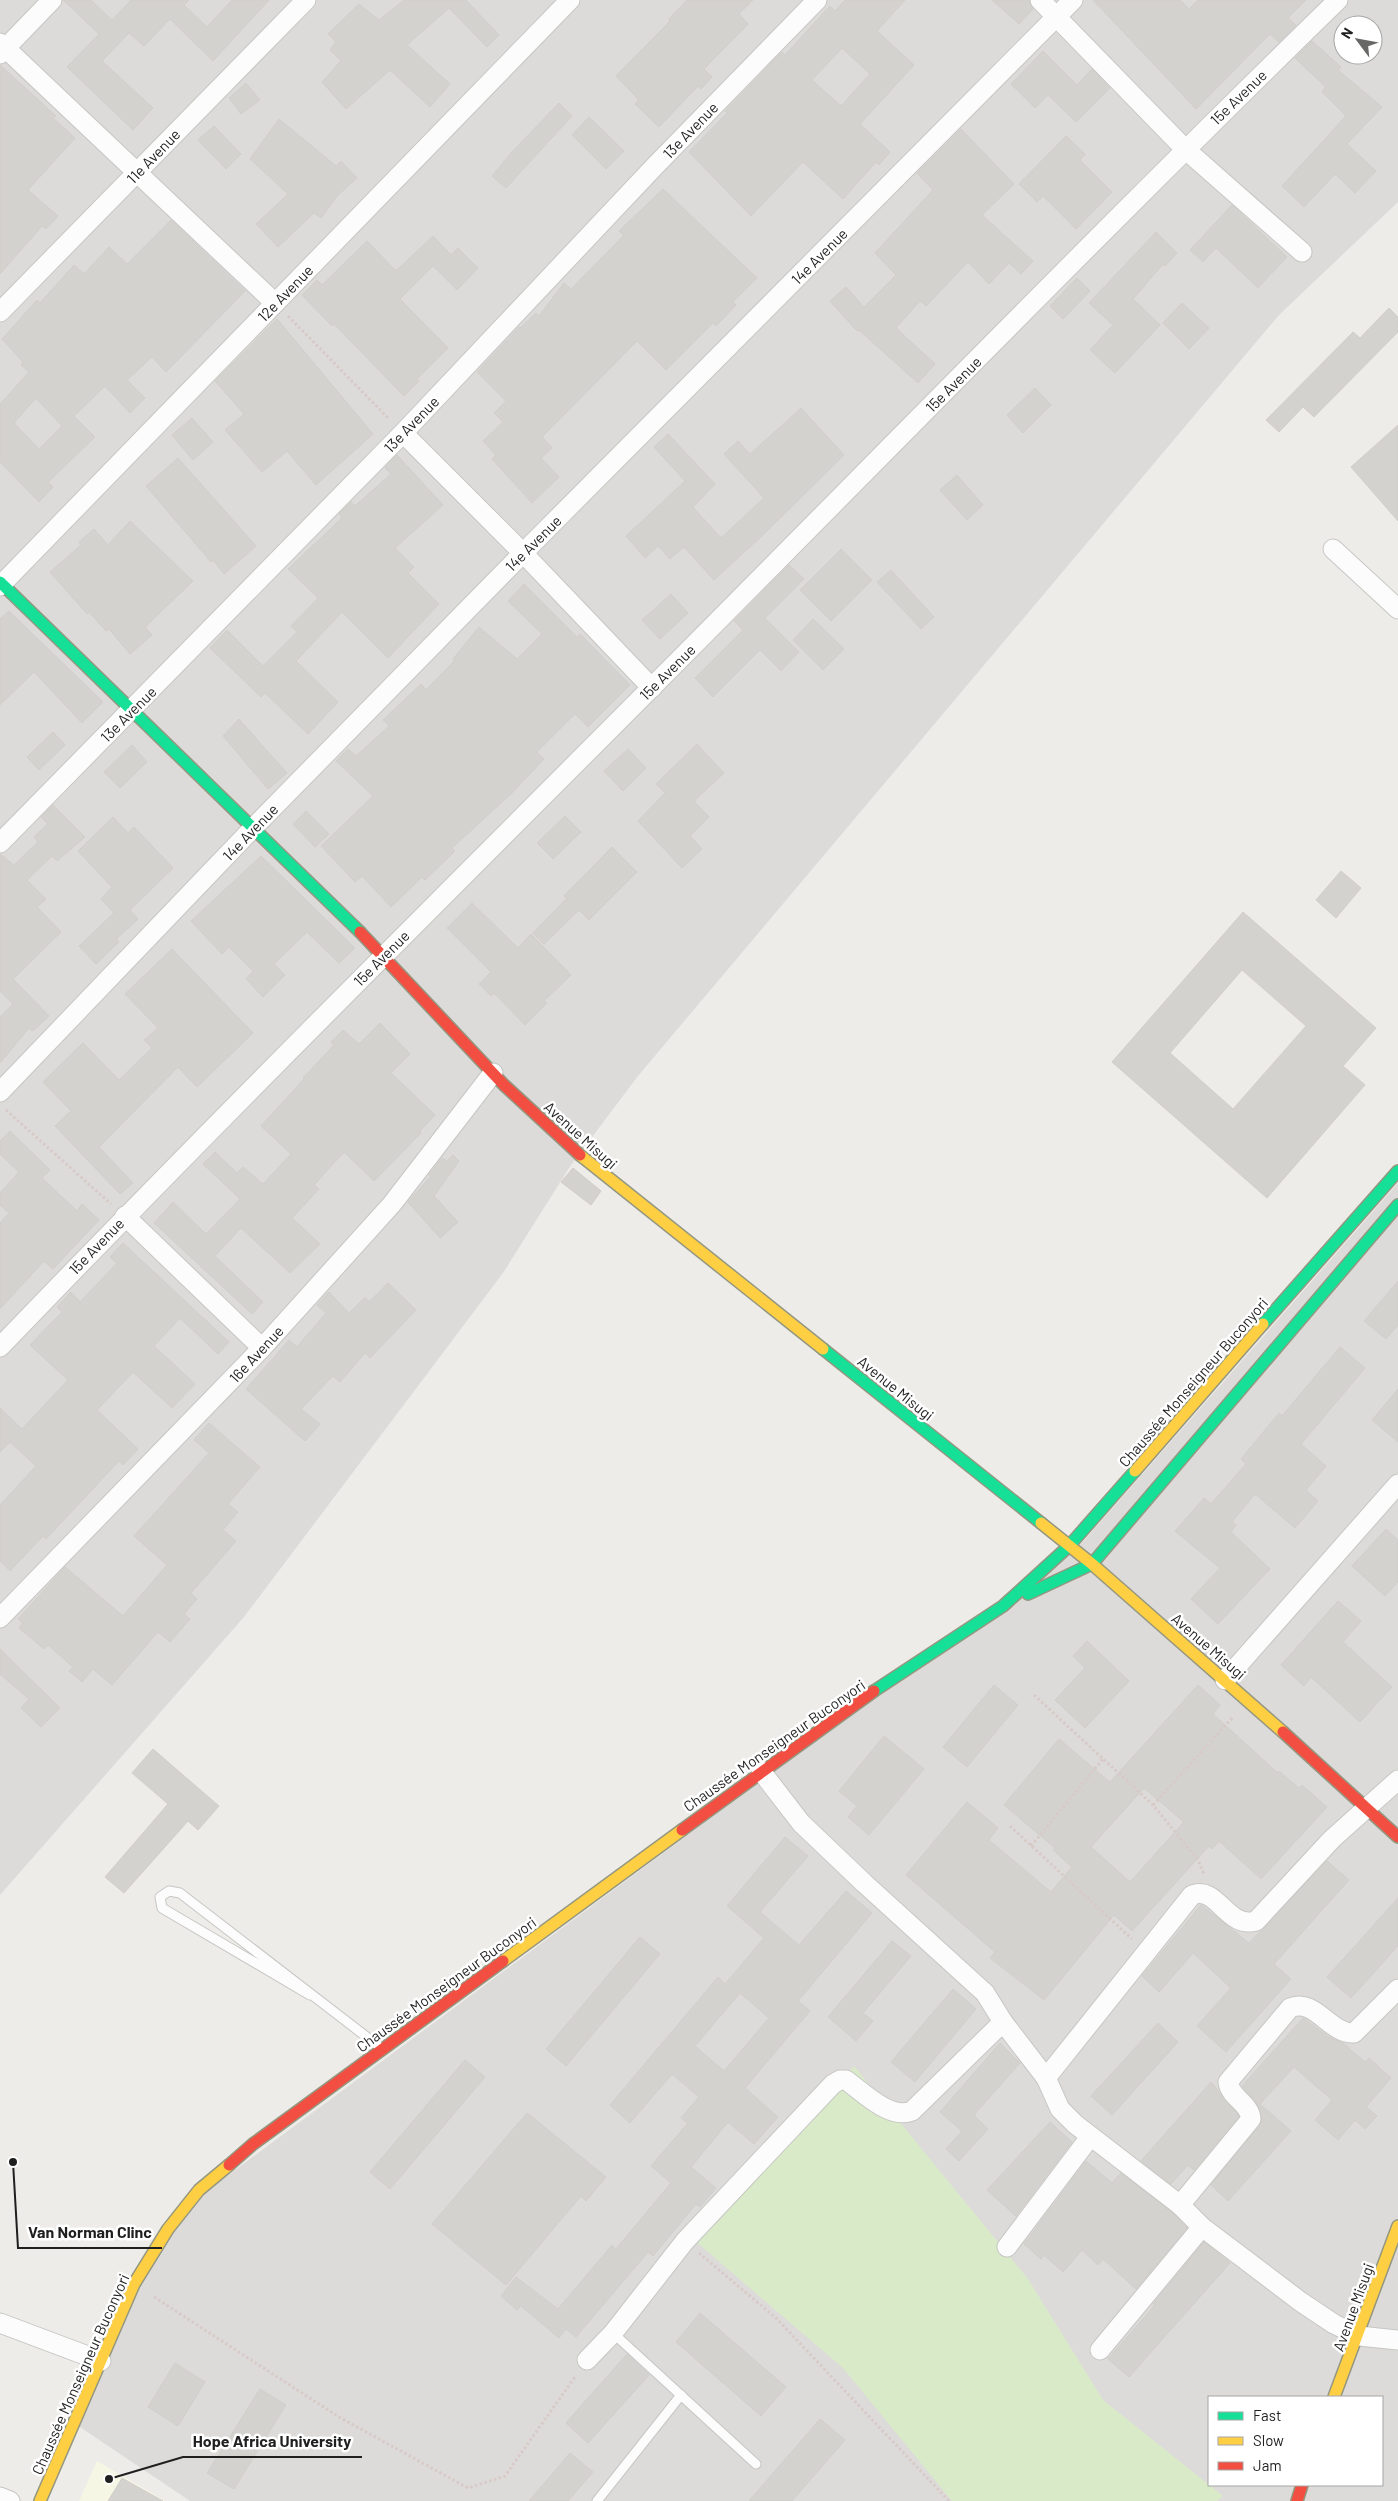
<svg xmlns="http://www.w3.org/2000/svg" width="1398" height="2501" font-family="Barlow,sans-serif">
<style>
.residential{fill:#dddbd9;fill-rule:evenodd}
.education{fill:#f6f6e4}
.grass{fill:#d9eac8}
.building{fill:#d4d2cf;stroke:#d1ceca;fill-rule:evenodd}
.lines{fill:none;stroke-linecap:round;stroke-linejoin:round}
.lane-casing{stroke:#c6c6c4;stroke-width:11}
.street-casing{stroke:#c6c6c4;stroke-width:21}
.fast-casing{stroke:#949780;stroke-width:14}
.slow-casing{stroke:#949780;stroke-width:14}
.jam-casing{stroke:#949780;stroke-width:14}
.path{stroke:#d7cac7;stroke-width:3;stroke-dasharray:2.5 2.5;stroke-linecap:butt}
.lane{stroke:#fcfcfc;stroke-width:9}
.street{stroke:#fcfcfc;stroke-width:19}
.fast{stroke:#16e098;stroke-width:11}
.slow{stroke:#ffcf43;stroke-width:11}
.jam{stroke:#f24e42;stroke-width:11}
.labels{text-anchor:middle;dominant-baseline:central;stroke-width:5;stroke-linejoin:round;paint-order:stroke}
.street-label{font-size:15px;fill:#1f1f1f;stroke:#fff}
.leader{fill:none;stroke:#1f1f1f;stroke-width:2}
.callout-dot{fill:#1f1f1f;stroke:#fff;stroke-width:2}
.callout-label{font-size:16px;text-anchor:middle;font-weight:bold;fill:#1f1f1f;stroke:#fff;stroke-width:5;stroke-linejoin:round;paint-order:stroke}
</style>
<rect width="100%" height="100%" fill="#eeece8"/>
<g class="residential">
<path d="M0,0H1398V202L1279,315L638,1076L571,1165L503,1273L244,1617L0,1895ZM1343,25H1373V55H1343Z"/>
<path d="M1398,1183V2501H190L68,2419L181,2210L1081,1544ZM1209,2397H1382V2485H1209Z"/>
</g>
<polygon class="education" points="97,2461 165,2501 79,2501"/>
<polygon class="grass" points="854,2066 1028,2279 1103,2400 1223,2496 1217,2501 952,2501 843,2368 694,2240"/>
<g class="building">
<polygon points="63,0 91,0 112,20 131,0 189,0 184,5 207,27 232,0 269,0 213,61 170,19 144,46 129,33 102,61 153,108 133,130 67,67 99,34"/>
<polygon points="404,0 466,0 499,35 487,47 449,8 407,45 450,84 430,107 390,70 346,109 322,82 341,61 330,50 336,42 328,34 359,4 379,20"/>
<polygon points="687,0 753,0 739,14 748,24 704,69 712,77 701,89 698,86 659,127 635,104 639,100 616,76 670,21 669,19"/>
<path d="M845,0H905L877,31L914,65L860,124L890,152L879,165L876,162L843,199L803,162L751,216L689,152L727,113L725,111L782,52L785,55L830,6L835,11ZM842,48L870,74L841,106L812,80Z"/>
<polygon points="992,0 1029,0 1033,9 1019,24"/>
<polygon points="1093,0 1180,0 1189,9 1198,0 1306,0 1288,18 1296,25 1279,42 1270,34 1196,109"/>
<polygon points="1312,41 1341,67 1338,70 1382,107 1347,144 1376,171 1355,193 1335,174 1304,207 1282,186 1346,116 1322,92 1326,87 1295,58"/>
<polygon points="1043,51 1077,85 1092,69 1110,88 1076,122 1048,95 1035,108 1011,84"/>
<polygon points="0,65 56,116 53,118 75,138 28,190 58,216 46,229 42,226 0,274"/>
<polygon points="246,83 260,100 241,114 229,98"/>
<polygon points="559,103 572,116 506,188 492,176 510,154"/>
<polygon points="589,117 624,151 606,169 572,135"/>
<polygon points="279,119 336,166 341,161 357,178 338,195 321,218 314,213 278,247 256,224 288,194 250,159"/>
<polygon points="214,126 241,154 226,169 198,140"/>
<polygon points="961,129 1014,184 982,215 1033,261 1021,274 1009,263 989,284 968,262 926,306 920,301 896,328 935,364 918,383 859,330 857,331 830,301 846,287 864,307 896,275 875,253 933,190 917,173"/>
<polygon points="1066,136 1085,154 1080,160 1112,192 1076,229 1043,196 1037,202 1019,184"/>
<polygon points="663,189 757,278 733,302 736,305 716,326 713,323 666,370 637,341 542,437 552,448 541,458 559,477 532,503 492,459 496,455 483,441 503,422 494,413 506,401 477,372 519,327 520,328 536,313 539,316 564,283 571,289 624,235 619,231"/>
<polygon points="1232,205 1287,257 1258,288 1216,248 1203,262 1190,250"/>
<path d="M171,220L245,291L166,372L152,357L127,380L145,398L130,413L105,386L74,416L95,437L48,482L53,487L39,502L0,462V404L29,372L21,365L23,362L2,339L37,300L40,303L74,265L84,274L109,247L127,264ZM36,398L62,426L39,449L14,423Z"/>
<polygon points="1156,232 1177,253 1165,266 1163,264 1133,299 1160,325 1115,373 1090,350 1113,325 1089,303"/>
<polygon points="433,236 451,255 458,248 478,268 457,290 433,266 400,299 448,348 417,379 419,381 404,396 334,324 332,326 302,295 317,280 322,285 367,241 396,271"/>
<polygon points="1077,278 1090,291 1063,319 1050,306"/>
<polygon points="1182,303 1209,328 1189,349 1163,323"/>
<polygon points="1389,308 1398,317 1398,332 1314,417 1303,407 1279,432 1266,420 1353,332 1360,338"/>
<polygon points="277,319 373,434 316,485 287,451 262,472 225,430 244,414 215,381"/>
<polygon points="1035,388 1051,405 1023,433 1007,415"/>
<polygon points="801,408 844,455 764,534 714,580 684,547 670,559 658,546 645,558 626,536 685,481 654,447 668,434 715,484 693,507 721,538 764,498 724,454 738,441 750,454"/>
<polygon points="192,418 213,442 193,460 172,435"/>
<polygon points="1398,425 1398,521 1351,467"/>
<polygon points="397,455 443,505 395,548 414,567 408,573 439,604 388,658 342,612 296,661 338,702 308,734 265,693 261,697 210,648 227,630 263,666 297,632 291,626 318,598 288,569 342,518 339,514 351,502 355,506 391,474 385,468"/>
<polygon points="178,458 256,546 224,574 213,560 211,562 146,486"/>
<polygon points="957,475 983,505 967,520 940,490"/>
<polygon points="130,521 193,581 145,627 152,635 130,654 109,629 106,631 89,612 87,614 50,572 81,545 79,542 94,529 108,545"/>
<polygon points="841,549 872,580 831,621 800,590"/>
<polygon points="789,565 804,579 765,618 799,652 781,671 760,650 713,697 695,678 743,630 734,621"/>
<polygon points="891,570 934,617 921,629 877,582"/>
<polygon points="524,584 577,637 580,634 630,685 588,727 575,714 537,752 544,759 512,793 452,848 455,851 425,880 422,877 391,907 362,876 355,882 321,846 373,796 336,761 348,749 356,756 389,726 383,720 421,684 426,690 455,660 453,659 479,627 517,659 542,634 508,601"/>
<polygon points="671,594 688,613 660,639 642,620"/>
<polygon points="9,611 103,702 82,723 34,672 0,705 0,619"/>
<polygon points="813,619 844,649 823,670 793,640"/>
<polygon points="239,719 287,773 268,789 223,736"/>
<polygon points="53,732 65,745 39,770 27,757"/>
<polygon points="697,744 724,773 694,801 709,817 690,836 702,849 682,868 638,821 665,793 656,784"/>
<polygon points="132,745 147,762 120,788 104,772"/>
<polygon points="628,749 646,768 623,791 604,771"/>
<polygon points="53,805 85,837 57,861 52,856 27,880 46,899 37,907 61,932 13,979 49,1016 33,1031 29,1028 0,1063 0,1017 13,1004 0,991 0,854 14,865 38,842 34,837 48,824 41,817"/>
<polygon points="306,811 329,834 315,847 293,824"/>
<polygon points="565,816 581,832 553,859 537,843"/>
<polygon points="113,817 128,833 134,827 173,868 130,910 138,919 116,939 119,942 96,964 79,946 114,913 101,899 112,887 78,851"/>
<polygon points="612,847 637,872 589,920 579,910 544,944 533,933 567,898 564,896"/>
<polygon points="261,856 355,948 339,963 307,932 274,964 285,975 263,997 246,979 253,971 229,947 222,954 191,921"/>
<polygon points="1341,871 1361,888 1336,918 1316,900"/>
<polygon points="472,903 518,948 531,934 571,975 544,1001 547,1003 525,1025 494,993 491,996 479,984 491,972 447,928"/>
<path d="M1243,912L1376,1028L1343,1066L1365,1085L1267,1198L1112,1062ZM1242,970L1306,1026L1233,1109L1170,1053Z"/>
<polygon points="172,949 253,1033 197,1087 178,1067 99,1147 133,1183 120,1194 55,1126 71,1111 43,1082 83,1043 119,1080 152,1048 144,1040 158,1028 125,994"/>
<polygon points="380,1023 410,1054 391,1073 435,1115 419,1132 421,1133 374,1181 344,1152 314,1185 319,1189 292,1218 320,1244 290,1273 241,1228 215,1256 263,1302 252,1314 154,1223 173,1202 206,1234 240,1199 203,1164 215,1152 237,1173 243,1167 263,1184 291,1154 261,1126 304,1079 303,1078 334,1045 331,1042 343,1030 359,1044"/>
<polygon points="10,1131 50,1170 42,1178 77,1211 82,1204 99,1220 53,1269 44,1261 0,1309 0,1223 9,1213 0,1205 0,1193 19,1172 0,1154 0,1141"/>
<polygon points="453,1155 459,1161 434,1196 458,1222 440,1238 408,1202 431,1176 429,1175 442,1158 447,1161"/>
<polygon points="573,1168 601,1191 591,1205 561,1182"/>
<polygon points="123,1243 229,1342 218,1354 180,1318 154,1346 195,1384 172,1408 133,1372 97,1410 138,1449 123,1465 119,1461 46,1539 43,1536 10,1571 0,1561 0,1505 36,1466 10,1442 0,1452 0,1408 22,1429 68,1380 30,1345 62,1312 57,1307 71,1292 80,1302 117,1263 110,1257"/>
<polygon points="1398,1281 1398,1325 1386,1339 1364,1321"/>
<polygon points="388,1283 416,1310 370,1358 365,1353 340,1382 333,1376 301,1409 320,1424 305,1441 246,1389 289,1340 297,1347 326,1313 317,1305 329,1292 349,1313 365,1297 369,1302"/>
<polygon points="1340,1347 1365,1368 1301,1444 1326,1466 1306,1490 1318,1501 1295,1528 1255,1494 1232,1522 1236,1525 1231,1532 1270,1569 1218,1624 1191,1599 1220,1568 1175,1531 1204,1498 1211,1504 1246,1464 1241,1459 1279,1413 1282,1416"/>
<polygon points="1398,1389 1398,1442 1372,1420"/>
<polygon points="209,1423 260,1467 228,1504 238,1512 223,1530 236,1541 191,1593 197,1599 184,1614 190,1619 170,1642 158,1632 112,1685 93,1669 82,1682 69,1671 73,1667 48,1645 44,1649 19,1628 23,1623 18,1619 65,1567 123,1616 167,1565 134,1536 209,1453 194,1440"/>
<polygon points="1386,1529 1398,1540 1398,1582 1385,1596 1352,1566"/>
<polygon points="1338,1601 1361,1621 1343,1642 1392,1687 1360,1722 1311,1677 1304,1686 1281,1665"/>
<polygon points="1087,1641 1129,1681 1085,1728 1055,1700 1085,1668 1073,1656"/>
<polygon points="0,1649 60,1708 41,1727 21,1708 29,1699 0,1674"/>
<polygon points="994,1685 1018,1705 967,1767 943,1747"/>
<path d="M1198,1685L1220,1705L1213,1714L1278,1773L1279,1771L1299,1788L1302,1785L1327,1807L1261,1879L1219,1841L1212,1849L1209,1846L1132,1931L1114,1915L1044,2000L990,1958L995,1952L906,1875L967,1802L998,1828L989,1840L1051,1892L1072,1867L1053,1850L1055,1848L1004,1805L1059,1739L1110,1782ZM1144,1788L1184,1822L1130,1882L1091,1847Z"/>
<polygon points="884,1736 924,1769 869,1835 848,1817 857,1806 839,1791"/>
<polygon points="153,1749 219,1806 198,1830 188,1821 124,1893 105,1877 168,1804 132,1773"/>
<path d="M785,1837L808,1856L760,1912L799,1945L846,1891L872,1913L798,2001L810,2011L745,2088L778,2117L754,2144L728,2122L691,2167L716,2188L700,2207L696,2204L653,2256L648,2252L576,2337L566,2329L559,2338L521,2306L517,2310L501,2296L516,2277L558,2309L612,2245L616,2249L671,2183L651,2166L688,2123L681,2118L699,2097L672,2074L630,2123L610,2105L718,1977L725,1984L764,1938L727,1906ZM740,1993L769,2018L724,2071L695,2046Z"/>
<polygon points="1327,1861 1349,1880 1274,1964 1291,1979 1226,2052 1197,2026 1231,1988 1193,1953 1159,1992 1142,1976 1201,1905 1249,1943"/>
<polygon points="1398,1898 1398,1946 1351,1998 1327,1977"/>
<polygon points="640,1937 660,1954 566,2066 546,2049"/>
<polygon points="892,1941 911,1956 863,2013 873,2021 856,2041 828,2017"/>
<polygon points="953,1989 976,2009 915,2082 891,2062"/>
<polygon points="1303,2018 1329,2037 1343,2043 1365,2062 1369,2058 1391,2078 1366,2107 1377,2116 1365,2129 1355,2120 1338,2140 1315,2120 1332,2100 1294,2067 1260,2104 1291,2131 1228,2201 1211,2185 1262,2121 1257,2103 1242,2086"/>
<polygon points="1158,2023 1178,2042 1112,2115 1091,2096"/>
<polygon points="1000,2043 1020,2063 974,2115 988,2129 959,2161 946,2149 962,2131 940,2112"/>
<polygon points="465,2060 485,2077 390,2189 370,2172"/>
<polygon points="1211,2082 1239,2116 1194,2170 1188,2165 1171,2184 1141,2161"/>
<polygon points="527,2113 606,2177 586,2201 581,2196 506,2285 432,2224"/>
<polygon points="1050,2122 1072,2142 1016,2216 987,2190"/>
<polygon points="1086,2161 1112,2183 1121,2173 1173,2213 1187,2228 1136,2289 1103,2259 1098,2265 1082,2250 1063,2272 1044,2255 1041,2259 1024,2244"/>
<polygon points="1204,2242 1230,2263 1129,2377 1108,2359 1155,2305 1153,2304"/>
<polygon points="700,2313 786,2387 761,2416 676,2342"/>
<polygon points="627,2354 649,2375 588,2443 566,2423"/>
<polygon points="175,2363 205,2382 178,2426 148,2407"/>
<polygon points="260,2389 286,2405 234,2489 207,2473"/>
<polygon points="820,2419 845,2440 792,2501 749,2501"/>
<polygon points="570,2453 593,2472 568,2501 529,2501"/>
<polygon points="122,2478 163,2501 108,2501"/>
</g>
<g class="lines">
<g class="lane-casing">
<g id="lane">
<polyline points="310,1995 162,1908 160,1897 169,1891 180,1893 381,2048"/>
<polyline points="613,2333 756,2464"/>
<polyline points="597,2501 681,2395"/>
</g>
</g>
<g class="street-casing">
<g id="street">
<polyline points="1040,0 1185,149 1302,252"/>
<polyline points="0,43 275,303"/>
<polyline points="0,54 52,0"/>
<polyline points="0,312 306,0"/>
<polyline points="403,433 523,553 652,688"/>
<polyline points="1333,549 1398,609"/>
<polyline points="0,586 570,0"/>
<polyline points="0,843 403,433 654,167 817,0"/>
<polyline points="0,1092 253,828 523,553 1073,0"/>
<polyline points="125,1216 262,1348"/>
<path d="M0,1347C216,1122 437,903 657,682C884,454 1108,224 1338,0"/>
<polyline points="0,1618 262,1348 392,1204 493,1073"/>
<polyline points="1225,1680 1398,1484"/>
<polyline points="761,1771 801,1823 864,1883 985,1993 1003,2022 1046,2078 1060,2109 1075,2124 1180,2205 1202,2227 1301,2302 1334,2324 1359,2336 1398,2340"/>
<path d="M1046,2078L1192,1895C1218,1885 1226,1929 1256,1921L1332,1839L1398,1780"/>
<path d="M1180,2205L1251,2119C1250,2103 1230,2098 1228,2082L1290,2008C1315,1997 1329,2034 1354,2033L1398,1989"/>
<polyline points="1007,2247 1090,2137"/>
<polyline points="0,2323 101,2361"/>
<polyline points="1100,2350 1202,2227"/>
<path d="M587,2360L613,2333L685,2241L833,2084L840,2080H846C864,2093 890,2120 912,2111L1003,2022"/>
<polyline points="0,2497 10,2501"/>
</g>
</g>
<g class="fast-casing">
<g id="fast">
<polyline points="0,582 360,932"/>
<polyline points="1263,1324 1398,1171"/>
<polyline points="823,1349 1041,1523"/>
<polyline points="1028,1594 1092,1564 1398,1205"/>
<polyline points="874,1691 1003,1606 1069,1546 1135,1471"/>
</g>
</g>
<g class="slow-casing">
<g id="slow">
<polyline points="580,1155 823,1349"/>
<polyline points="1135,1471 1263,1324"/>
<polyline points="1041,1523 1092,1564 1283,1732"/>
<polyline points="503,1961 682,1830"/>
<polyline points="1334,2397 1398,2226"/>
<polyline points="40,2501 134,2284 168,2229 199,2190 229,2165"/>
</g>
</g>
<g class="jam-casing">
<g id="jam">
<polyline points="360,932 504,1085 580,1155"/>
<polyline points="1283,1732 1398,1837"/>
<polyline points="682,1830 874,1691"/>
<polyline points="229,2165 253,2144 503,1961"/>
<polyline points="1297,2501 1302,2485"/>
</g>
</g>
<g class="path">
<polyline points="288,316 389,419"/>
<polyline points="6,1110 111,1204"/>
<polyline points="1034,1695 1153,1805 1198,1860 1204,1874"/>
<polyline points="1153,1805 1233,1717"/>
<polyline points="1010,1826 1132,1939"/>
<polyline points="1031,1846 1103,1759"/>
<polyline points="699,2253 776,2318 949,2501"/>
<polyline points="154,2297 339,2417 468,2488 505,2476 575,2377"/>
</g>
<use href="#lane" class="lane"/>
<use href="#street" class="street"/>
<use href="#fast" class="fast"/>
<use href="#slow" class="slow"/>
<use href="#jam" class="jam"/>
</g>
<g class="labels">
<g class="street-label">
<text transform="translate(1238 97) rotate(-44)">15e Avenue</text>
<text transform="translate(690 130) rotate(-46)">13e Avenue</text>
<text transform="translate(153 156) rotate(-46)">11e Avenue</text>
<text transform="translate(819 256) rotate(-45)">14e Avenue</text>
<text transform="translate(285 293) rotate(-46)">12e Avenue</text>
<text transform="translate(953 384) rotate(-45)">15e Avenue</text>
<text transform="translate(411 424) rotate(-46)">13e Avenue</text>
<text transform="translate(533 543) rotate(-45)">14e Avenue</text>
<text transform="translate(667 672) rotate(-45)">15e Avenue</text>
<text transform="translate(128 714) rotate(-45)">13e Avenue</text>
<text transform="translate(250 832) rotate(-46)">14e Avenue</text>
<text transform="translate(381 958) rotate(-45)">15e Avenue</text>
<text transform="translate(581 1135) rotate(42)">Avenue Misugi</text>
<text transform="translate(96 1246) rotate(-46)">15e Avenue</text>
<text transform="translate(256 1354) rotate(-47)">16e Avenue</text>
<text transform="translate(1193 1382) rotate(-49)">Chaussée Monseigneur Buconyori</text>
<text transform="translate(896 1388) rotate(39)">Avenue Misugi</text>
<text transform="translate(1209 1646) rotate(41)">Avenue Misugi</text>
<text transform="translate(774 1745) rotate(-35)">Chaussée Monseigneur Buconyori</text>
<text transform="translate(446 1984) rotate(-36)">Chaussée Monseigneur Buconyori</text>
<text transform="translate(1353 2307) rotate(-70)">Avenue Misugi</text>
<text transform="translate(80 2374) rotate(-66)">Chaussée Monseigneur Buconyori</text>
</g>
</g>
<path class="leader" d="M13 2162L18 2248H162M109 2479L183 2457H362"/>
<g class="callout-dot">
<circle cx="13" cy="2162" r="5"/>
<circle cx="109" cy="2479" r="5"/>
</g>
<g class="callout-label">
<text x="90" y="2238">Van Norman Clinc</text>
<text x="272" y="2447">Hope Africa University</text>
</g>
<rect x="1208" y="2396" width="175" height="90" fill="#ffffff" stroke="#a5a5a5"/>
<rect x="1218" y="2412" width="25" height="8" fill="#16e098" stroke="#a5a5a5"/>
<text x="1253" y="2421" font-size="15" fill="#1f1f1f">Fast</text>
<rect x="1218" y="2437" width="25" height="8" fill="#ffcf43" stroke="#a5a5a5"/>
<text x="1253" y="2446" font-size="15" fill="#1f1f1f">Slow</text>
<rect x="1218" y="2462" width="25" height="8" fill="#f24e42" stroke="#a5a5a5"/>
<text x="1253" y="2471" font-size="15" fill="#1f1f1f">Jam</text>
<g transform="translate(1358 40) rotate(302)"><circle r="24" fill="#ffffff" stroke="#a5a5a5"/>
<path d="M0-4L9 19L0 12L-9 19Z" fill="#676765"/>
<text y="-8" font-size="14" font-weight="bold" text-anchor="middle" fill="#1f1f1f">N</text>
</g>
</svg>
